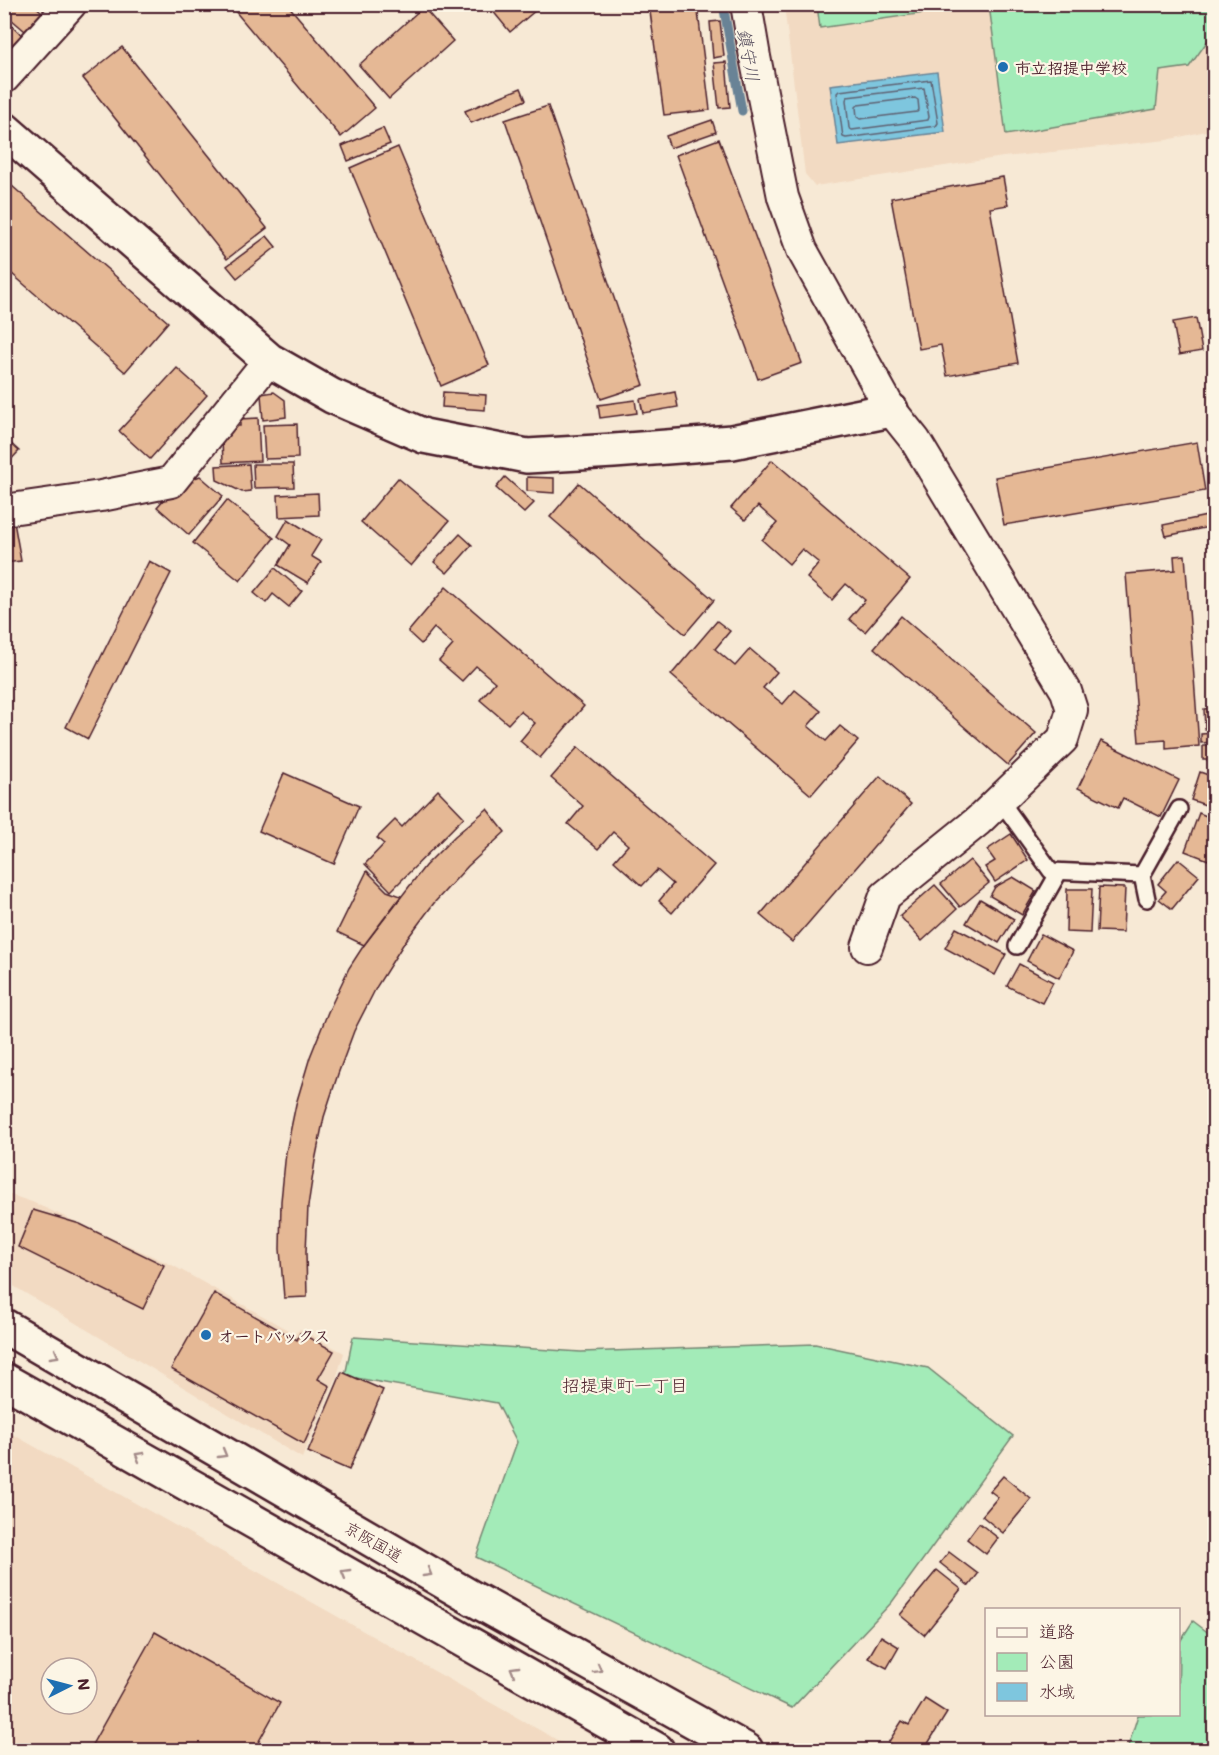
<svg xmlns="http://www.w3.org/2000/svg" width="1219" height="1755" font-family="Mali,'Klee One',sans-serif">
<style>
.built{fill:#f2dac2;fill-rule:evenodd}
.green{fill:#a3ebb8;stroke:#768572;stroke-width:1.5}
.water{fill:#7ec6de;stroke:#698396;stroke-width:1.5}
.lines{fill:none;stroke-linecap:round;stroke-linejoin:round}
.shore{stroke:#5f6273;stroke-width:1.5}
.stream{stroke:#698396;stroke-width:9}
.building{fill:#e5b895;stroke:#4a1f2b;stroke-width:1.5}
.lane-casing{stroke:#4a1f2b;stroke-width:20}
.street-casing{stroke:#4a1f2b;stroke-width:34}
.secondary-casing{stroke:#4a1f2b;stroke-width:38}
.highway-casing{stroke:#4a1f2b;stroke-width:38}
.lane{stroke:#fcf5e5;stroke-width:15}
.street{stroke:#fcf5e5;stroke-width:30}
.secondary{stroke:#fcf5e5;stroke-width:33}
.highway{stroke:#fcf5e5;stroke-width:33}
.oneway{stroke:#a38a88}
.poi-dot{fill:#1f6fb2;stroke:#fcf5e5;stroke-width:2}
.labels{text-anchor:middle;dominant-baseline:central;stroke-width:4.5;stroke-linejoin:round;paint-order:stroke}
.poi-label{font-size:16px;font-weight:bold;fill:#4a1f2b;stroke:#fcf5e5;text-anchor:start}
.street-label{font-size:16px;fill:#4a1f2b;stroke:#fcf5e5}
.water-label{font-size:18px;font-style:italic;fill:#5a5161;stroke:#fcf5e5}
.neighbourhood-label{font-size:18px;fill:#4a1f2b;stroke:#fcf5e5}
</style>
<rect width="100%" height="100%" fill="#f7e9d5"/>
<filter id="ink" filterUnits="userSpaceOnUse"><feTurbulence type="fractalNoise" baseFrequency=".0167" numOctaves="2"/><feDisplacementMap in="SourceGraphic" scale="12" xChannelSelector="R" yChannelSelector="G"/><feConvolveMatrix kernelMatrix="1 2 1 2 8 2 1 2 1" color-interpolation-filters="sRGB"/></filter>
<g filter="url(#ink)">
<g class="built">
<polygon points="784,5 1214,5 1214,129 1167,140 1003,157 815,186 805,174"/>
<polygon points="5,1193 32,1202 172,1265 295,1334 300,1329 344,1353 335,1382 302,1458 5,1281"/>
<path d="M5,1430L575,1750H5ZM51,1668H87V1704H51Z"/>
</g>
<g class="green">
<polygon points="817,5 817,4 980,5 820,28"/>
<polygon points="989,5 1214,5 1214,32 1189,67 1160,71 1156,109 1006,135"/>
<polygon points="353,1337 581,1352 815,1344 928,1368 1013,1436 892,1602 792,1708 476,1557 517,1442 497,1403 345,1376"/>
<polygon points="1193,1621 1214,1637 1214,1750 1127,1750 1138,1715 1178,1714 1179,1643"/>
</g>
<polygon class="water" points="937,72 945,132 838,145 830,85"/>
<g class="lines">
<g class="shore">
<polygon points="931,80 938,123 936,126 846,138 843,137 837,93 839,91"/>
<polygon points="924,88 929,117 928,120 852,130 849,128 846,100 847,97"/>
<polygon points="915,98 918,100 919,110 917,112 860,119 857,117 856,107 858,105"/>
</g>
<polyline class="stream" points="723,4 742,111"/>
</g>
<g class="building">
<polygon points="4,4 33,4 42,12 25,31 4,13"/>
<polygon points="229,4 287,4 375,108 341,137"/>
<polygon points="487,4 543,4 510,32"/>
<polygon points="649,4 697,4 710,110 664,115"/>
<polygon points="423,7 453,41 389,99 359,65"/>
<polygon points="4,18 22,35 4,53"/>
<polygon points="720,21 724,56 713,58 710,22"/>
<polygon points="122,47 267,228 227,259 83,78"/>
<polygon points="726,62 730,107 719,108 714,63"/>
<polygon points="521,88 526,100 471,123 465,111"/>
<polygon points="548,106 644,385 601,399 505,120"/>
<polygon points="712,120 716,132 670,148 666,136"/>
<polygon points="383,128 390,144 348,161 342,146"/>
<polygon points="719,139 802,363 758,379 676,155"/>
<polygon points="398,147 489,365 441,386 350,168"/>
<polygon points="1003,177 1008,205 990,208 1018,363 947,376 941,345 919,349 891,198"/>
<polygon points="4,179 168,322 125,372 4,267"/>
<polygon points="267,236 276,247 237,278 227,266"/>
<polygon points="1196,318 1202,351 1179,355 1173,322"/>
<polygon points="177,368 207,395 150,459 119,431"/>
<polygon points="274,392 285,400 286,417 263,420 261,394"/>
<polygon points="443,392 486,395 485,410 442,407"/>
<polygon points="675,392 678,407 643,413 640,399"/>
<polygon points="635,400 637,413 600,418 598,405"/>
<polygon points="258,418 260,461 223,463 222,439 233,426 240,426 240,419"/>
<polygon points="297,424 298,458 265,459 263,425"/>
<polygon points="7,440 19,451 4,467 4,443"/>
<polygon points="1197,442 1205,491 1004,525 995,477"/>
<polygon points="772,460 910,579 865,632 849,619 865,600 846,584 832,600 807,578 819,563 802,549 789,564 762,540 777,523 758,506 745,520 731,508"/>
<polygon points="249,464 251,491 242,492 217,480 216,466"/>
<polygon points="253,464 293,464 294,487 254,488"/>
<polygon points="200,476 223,496 189,535 157,507 177,485"/>
<polygon points="505,477 534,503 524,513 496,488"/>
<polygon points="527,477 554,478 554,493 527,491"/>
<polygon points="398,478 449,521 411,566 361,522"/>
<polygon points="579,483 714,600 685,634 550,517"/>
<polygon points="318,493 319,515 279,517 278,495"/>
<polygon points="227,500 274,538 240,581 193,543"/>
<polygon points="1207,516 1209,527 1166,536 1163,525"/>
<polygon points="288,519 321,540 311,556 321,562 308,583 278,565 290,545 278,536"/>
<polygon points="14,522 21,561 4,563 4,523"/>
<polygon points="460,534 472,545 447,573 434,562"/>
<polygon points="1185,555 1199,746 1166,749 1166,740 1139,742 1126,574 1175,570 1174,556"/>
<polygon points="149,561 171,573 88,739 66,727"/>
<polygon points="275,568 302,591 289,607 273,594 266,603 254,593"/>
<polygon points="446,587 584,706 540,758 520,741 535,723 520,711 508,724 480,700 495,682 476,666 462,681 439,661 453,645 434,628 421,644 408,632"/>
<polygon points="901,616 1036,733 1008,765 874,648"/>
<polygon points="717,621 730,631 715,649 735,666 750,649 777,672 763,688 783,704 795,690 821,711 808,726 826,741 840,726 858,741 811,795 671,675"/>
<polygon points="1214,708 1214,728 1205,729 1204,709"/>
<polygon points="1214,733 1214,742 1201,743 1201,734"/>
<polygon points="1101,741 1179,780 1161,817 1123,798 1118,808 1078,788"/>
<rect x="1203" y="746" width="11" height="14"/>
<polygon points="578,747 714,865 672,913 659,901 673,884 657,870 642,886 614,861 628,845 613,832 598,849 568,824 583,806 551,778"/>
<polygon points="1200,772 1214,777 1214,808 1191,800"/>
<polygon points="284,773 359,806 334,864 259,831"/>
<polygon points="880,776 911,804 792,942 760,915"/>
<polygon points="438,790 464,817 391,891 365,864 384,844 377,838 395,820 402,827"/>
<polygon points="487,809 505,832 468,866 434,903 404,943 377,986 354,1031 338,1074 324,1117 315,1161 308,1206 306,1252 307,1297 284,1298 280,1249 281,1201 286,1152 296,1104 310,1057 328,1012 349,968 364,945 425,866 455,836"/>
<polygon points="1199,813 1214,819 1214,850 1211,861 1185,851"/>
<polygon points="1011,834 1028,860 995,882 985,867 995,861 987,850"/>
<polygon points="1178,859 1199,876 1172,909 1159,899 1166,891 1158,884"/>
<polygon points="970,860 989,883 960,907 941,884"/>
<polygon points="367,871 387,891 401,896 364,945 337,932"/>
<polygon points="1013,877 1036,891 1022,915 990,896 995,887"/>
<polygon points="935,885 957,909 922,941 900,916"/>
<polygon points="1099,887 1125,888 1123,932 1097,931"/>
<polygon points="1067,889 1092,889 1090,933 1066,932"/>
<polygon points="980,899 1014,919 999,943 966,923"/>
<polygon points="956,928 1006,954 995,975 945,948"/>
<polygon points="1041,934 1073,951 1059,978 1027,961"/>
<polygon points="1019,964 1053,982 1042,1003 1007,986"/>
<polygon points="33,1210 80,1224 164,1265 143,1309 18,1247"/>
<polygon points="214,1293 297,1340 300,1333 334,1351 318,1379 330,1386 304,1444 171,1369"/>
<polygon points="342,1372 383,1390 349,1470 308,1452"/>
<polygon points="1003,1476 1031,1499 1003,1533 982,1516 998,1497 990,1491"/>
<polygon points="979,1523 998,1538 986,1554 967,1539"/>
<polygon points="949,1552 978,1574 969,1586 940,1563"/>
<polygon points="937,1570 961,1589 924,1635 900,1615"/>
<polygon points="155,1632 280,1703 254,1750 89,1750"/>
<polygon points="881,1636 899,1647 887,1668 868,1658"/>
<polygon points="925,1699 947,1713 924,1750 900,1750 888,1743 902,1721 909,1725"/>
</g>
<g class="lines">
<g class="lane-casing">
<g id="lane">
<polyline points="1000,800 1051,871 1142,875"/>
<polyline points="1147,899 1142,875 1179,809"/>
<polyline points="1017,946 1059,872"/>
</g>
</g>
<g class="street-casing">
<g id="street">
<polyline points="746,4 755,57 783,197 802,250 891,410 915,440 1066,691 1072,710 1063,739 978,821 885,896 867,947"/>
<polyline points="4,78 71,4"/>
<polyline points="4,510 101,496 171,482 269,360"/>
</g>
</g>
<g class="secondary-casing">
<polyline id="secondary" points="4,129 269,360 332,396 424,436 527,456 614,451 732,442 891,410"/>
</g>
<g class="highway-casing">
<g id="highway">
<polyline points="4,1326 472,1598 746,1750"/>
<polyline points="4,1380 657,1750"/>
</g>
</g>
<use href="#lane" class="lane"/>
<use href="#street" class="street"/>
<use href="#secondary" class="secondary"/>
<use href="#highway" class="highway"/>
</g>
<defs><path id="oneway-chevron" d="M-2-3.5L2.5 0L-2 3.5" fill="none" stroke-width="1.6" stroke-linecap="round" stroke-linejoin="round" transform="scale(1.5)"/></defs>
<g class="oneway">
<use href="#oneway-chevron" transform="translate(55 1355) rotate(30)"/>
<use href="#oneway-chevron" transform="translate(223 1454) rotate(30)"/>
<use href="#oneway-chevron" transform="translate(139 1456) rotate(-150)"/>
<use href="#oneway-chevron" transform="translate(345 1573) rotate(-150)"/>
<use href="#oneway-chevron" transform="translate(428 1573) rotate(30)"/>
<use href="#oneway-chevron" transform="translate(598 1669) rotate(29)"/>
<use href="#oneway-chevron" transform="translate(514 1670) rotate(-150)"/>
</g>
</g>
<g class="poi-dot">
<circle cx="1003" cy="67" r="6"/>
<circle cx="206" cy="1335" r="6"/>
</g>
<g class="labels">
<g class="poi-label">
<text x="1015" y="67">市立招提中学校</text>
<text x="218" y="1335">オートバックス</text>
</g>
<g class="street-label">
<text transform="translate(374 1541) rotate(30)">京阪国道</text>
</g>
<g class="water-label">
<text transform="translate(749 55) rotate(80)">鎮守川</text>
</g>
<g class="neighbourhood-label">
<text x="625" y="1385">招提東町一丁目</text>
</g>
</g>
<rect width="1219" height="1755" fill="none" stroke="#fcf5e5" stroke-width="24"/>
<rect x="12" y="12" width="1195" height="1731" fill="none" stroke="#4a1f2b" stroke-width="2" filter="url(#ink)"/>
<rect x="985" y="1608" width="195" height="108" fill="#fcf5e5" stroke="#b59f9b" stroke-width="1.5"/>
<rect x="997" y="1628" width="30" height="9" fill="#fcf5e5" stroke="#b59f9b" stroke-width="1.5"/>
<text x="1039" y="1638" font-size="18" fill="#4a1f2b">道路</text>
<rect x="997" y="1653" width="30" height="18" fill="#a3ebb8" stroke="#b59f9b" stroke-width="1.5"/>
<text x="1039" y="1668" font-size="18" fill="#4a1f2b">公園</text>
<rect x="997" y="1683" width="30" height="18" fill="#7ec6de" stroke="#b59f9b" stroke-width="1.5"/>
<text x="1039" y="1698" font-size="18" fill="#4a1f2b">水域</text>
<g transform="translate(69 1686) rotate(84)"><circle r="28" fill="#fcf5e5" stroke="#b59f9b" stroke-width="1.5"/>
<path d="M0-4.5L10 22L0 15L-10 22Z" fill="#1f6fb2"/>
<text y="-9" font-size="16" font-weight="bold" text-anchor="middle" fill="#4a1f2b">N</text>
</g>
</svg>
